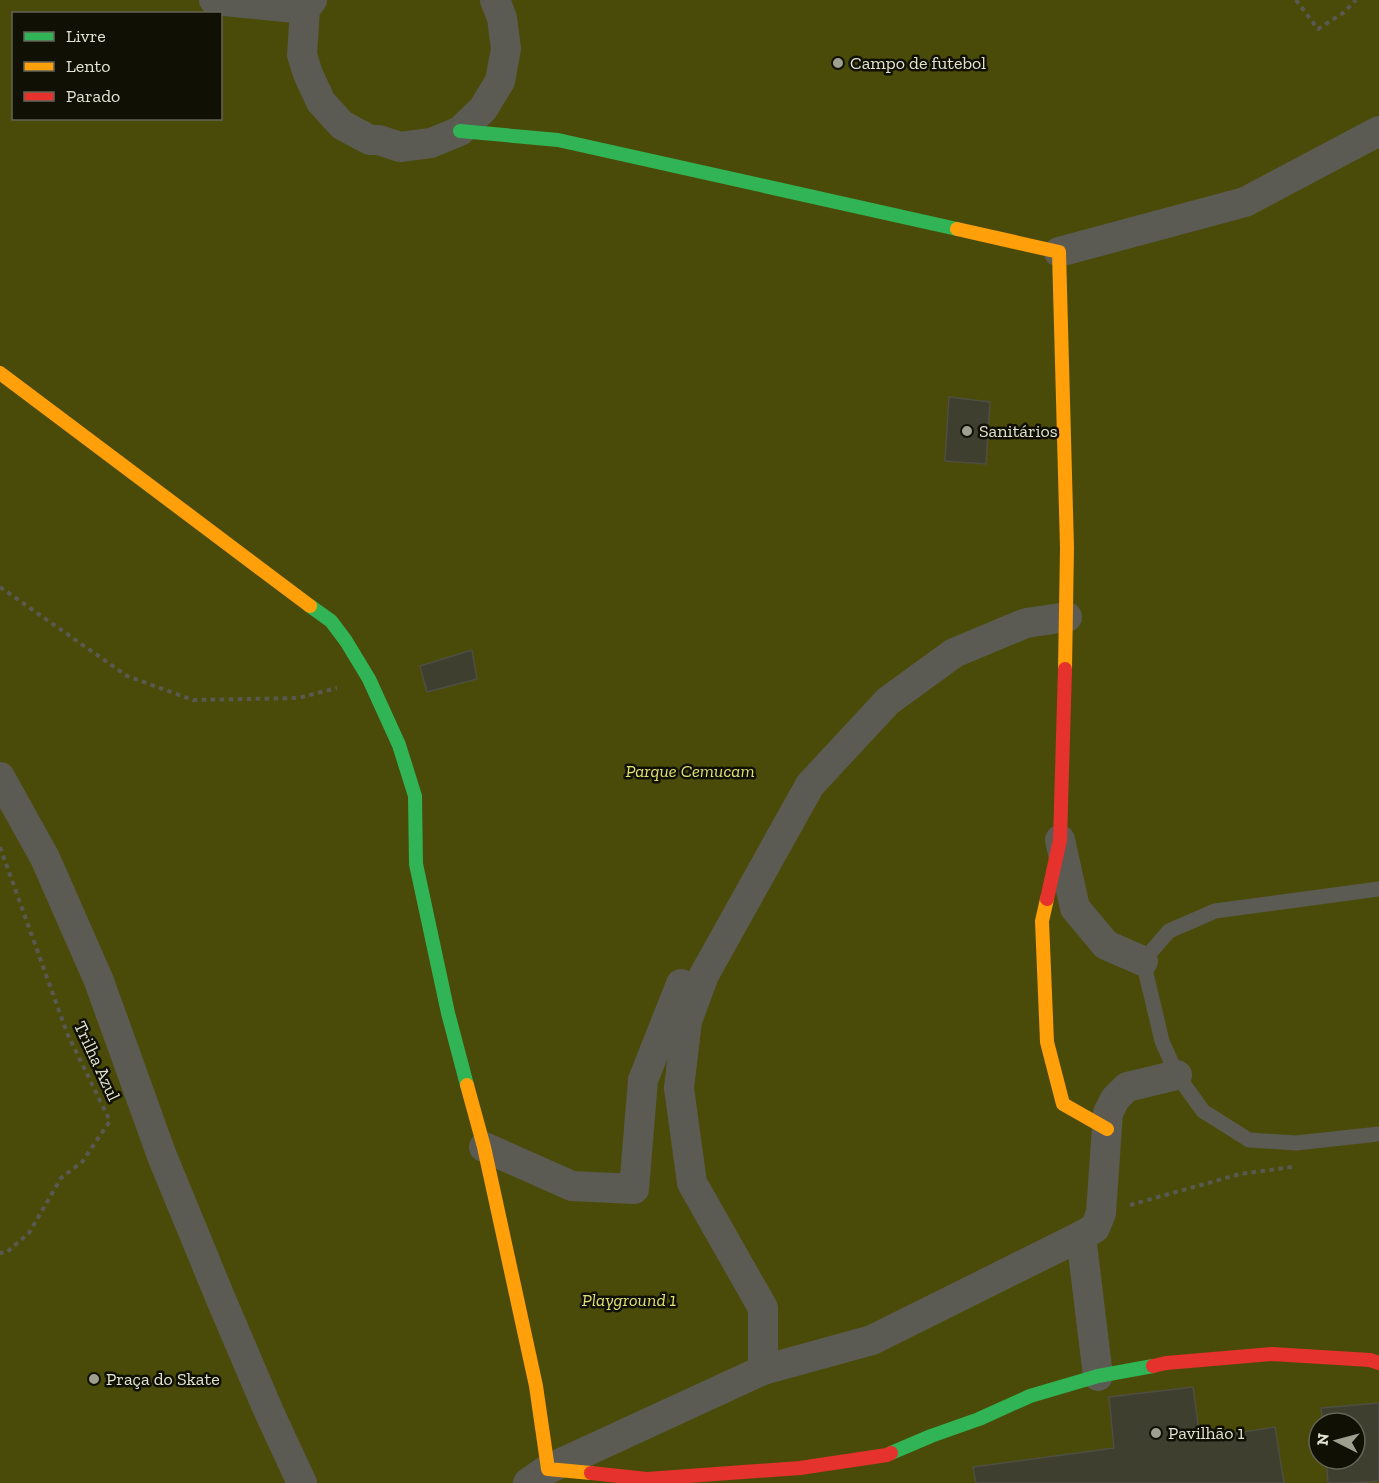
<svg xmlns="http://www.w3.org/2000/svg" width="1379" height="1483" font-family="'Zilla Slab',serif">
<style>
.green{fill:#4b4b09;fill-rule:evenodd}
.building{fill:#3f3f30;stroke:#4e4e42;stroke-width:1.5}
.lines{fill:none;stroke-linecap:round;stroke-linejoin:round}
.path{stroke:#595951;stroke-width:4;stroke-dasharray:4.5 4.5;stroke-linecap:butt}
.lane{stroke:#5b5b53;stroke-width:15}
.street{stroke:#5b5b53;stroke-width:30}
.fast{stroke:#30b455;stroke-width:14}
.slow{stroke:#ff9f0a;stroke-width:14}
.jam{stroke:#e5322d;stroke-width:14}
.poi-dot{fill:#9e9f8f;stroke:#101005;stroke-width:2}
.labels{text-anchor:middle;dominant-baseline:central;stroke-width:5;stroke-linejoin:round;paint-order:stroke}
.poi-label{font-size:18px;fill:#e2e3d3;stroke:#101005;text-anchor:start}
.park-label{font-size:18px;font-style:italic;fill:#e0e171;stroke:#101005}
.street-label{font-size:18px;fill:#e2e3d3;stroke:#101005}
</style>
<rect width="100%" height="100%" fill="#212212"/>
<path class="green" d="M0,0H1379V1483H0ZM14,14H220V118H14ZM1319,1423H1355V1459H1319Z"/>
<g class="building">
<polygon points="949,397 990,402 986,464 945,461"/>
<polygon points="472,650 477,679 427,692 420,666"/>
<polygon points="1193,1387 1200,1439 1275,1427 1284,1483 976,1483 973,1467 1114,1448 1109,1397"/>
<polygon points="1379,1403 1379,1481 1353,1483 1328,1483 1326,1459 1355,1459 1355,1423 1323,1423 1321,1408"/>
</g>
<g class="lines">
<g class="path">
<polyline points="1296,0 1318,29 1343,13 1356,0"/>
<polyline points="0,587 127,676 193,700 298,698 337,688"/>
<polyline points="0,847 67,1033 110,1121 82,1162 61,1178 29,1233 7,1252 0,1253"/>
<polyline points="1130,1205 1240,1174 1292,1167"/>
</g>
<polyline class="lane" points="1379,889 1215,911 1169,931 1143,961 1162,1041 1177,1075 1203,1111 1249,1140 1296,1143 1379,1134"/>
<g class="street">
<polyline points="214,0 305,9"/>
<polyline points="312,0 305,9 302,55 308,74 321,102 342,125 353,131 370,140 379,140 400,147 431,143 460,131 483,109 500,81 506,49 502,18 495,0"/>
<polyline points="1059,252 1245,202 1379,131"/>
<polyline points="0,777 45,858 99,981 162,1156 220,1297 269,1412 302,1483"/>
<polyline points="1060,840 1075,908 1106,945 1143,961"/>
<polyline points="484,1147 572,1186 634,1189 643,1080 681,984"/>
<polyline points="1081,1236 1098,1376"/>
<polyline points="763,1370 763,1308 692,1183 679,1088 687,1021 704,975 810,785 888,701 954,653 1026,623 1067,617"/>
<polyline points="528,1483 548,1469 763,1370 872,1340 1081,1236 1095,1228 1101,1213 1108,1113 1115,1099 1127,1087 1177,1075"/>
</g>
<g class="fast">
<polyline points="460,131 558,140 957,229"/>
<polyline points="310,606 331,621 346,641 369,679 399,745 415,796 416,864 448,1013 467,1085"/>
<polyline points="891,1453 931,1436 979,1419 1030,1396 1098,1376 1153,1366"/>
</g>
<g class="slow">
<polyline points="957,229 1059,252 1067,548 1065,669"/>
<polyline points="0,373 310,606"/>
<polyline points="1047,899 1042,921 1047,1042 1063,1104 1107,1129"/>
<polyline points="467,1085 484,1147 536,1386 548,1469 591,1473"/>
</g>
<g class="jam">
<polyline points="1047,899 1060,840 1065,669"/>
<polyline points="1153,1366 1166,1363 1272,1354 1370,1360 1379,1363"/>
<polyline points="591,1473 647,1479 800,1468 887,1455 891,1453"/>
</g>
</g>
<g class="poi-dot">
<circle cx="838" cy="63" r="6"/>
<circle cx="967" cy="431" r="6"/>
<circle cx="94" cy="1379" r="6"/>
<circle cx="1156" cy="1433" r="6"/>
</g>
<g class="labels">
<g class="poi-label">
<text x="850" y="63">Campo de futebol</text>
<text x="979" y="431">Sanitários</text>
<text x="106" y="1379">Praça do Skate</text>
<text x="1168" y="1433">Pavilhão 1</text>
</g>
<g class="park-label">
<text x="690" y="771">Parque Cemucam</text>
<text x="629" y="1300">Playground 1</text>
</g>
<g class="street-label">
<text transform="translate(97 1061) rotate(65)">Trilha Azul</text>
</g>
</g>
<rect x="12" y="12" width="210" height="108" fill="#101005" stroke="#646457" stroke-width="1.5"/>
<rect x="24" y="32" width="30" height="9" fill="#30b455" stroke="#646457" stroke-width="1.5"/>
<text x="66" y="42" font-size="18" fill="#e2e3d3">Livre</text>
<rect x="24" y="62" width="30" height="9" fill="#ff9f0a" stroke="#646457" stroke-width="1.5"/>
<text x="66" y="72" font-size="18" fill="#e2e3d3">Lento</text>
<rect x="24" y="92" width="30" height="9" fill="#e5322d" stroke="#646457" stroke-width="1.5"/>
<text x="66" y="102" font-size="18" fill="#e2e3d3">Parado</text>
<g transform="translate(1337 1441) rotate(276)"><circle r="28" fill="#101005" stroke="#646457" stroke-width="1.5"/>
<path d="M0-4.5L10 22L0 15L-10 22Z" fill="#9e9f8f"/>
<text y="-9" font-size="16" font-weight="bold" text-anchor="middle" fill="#e2e3d3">N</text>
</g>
</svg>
